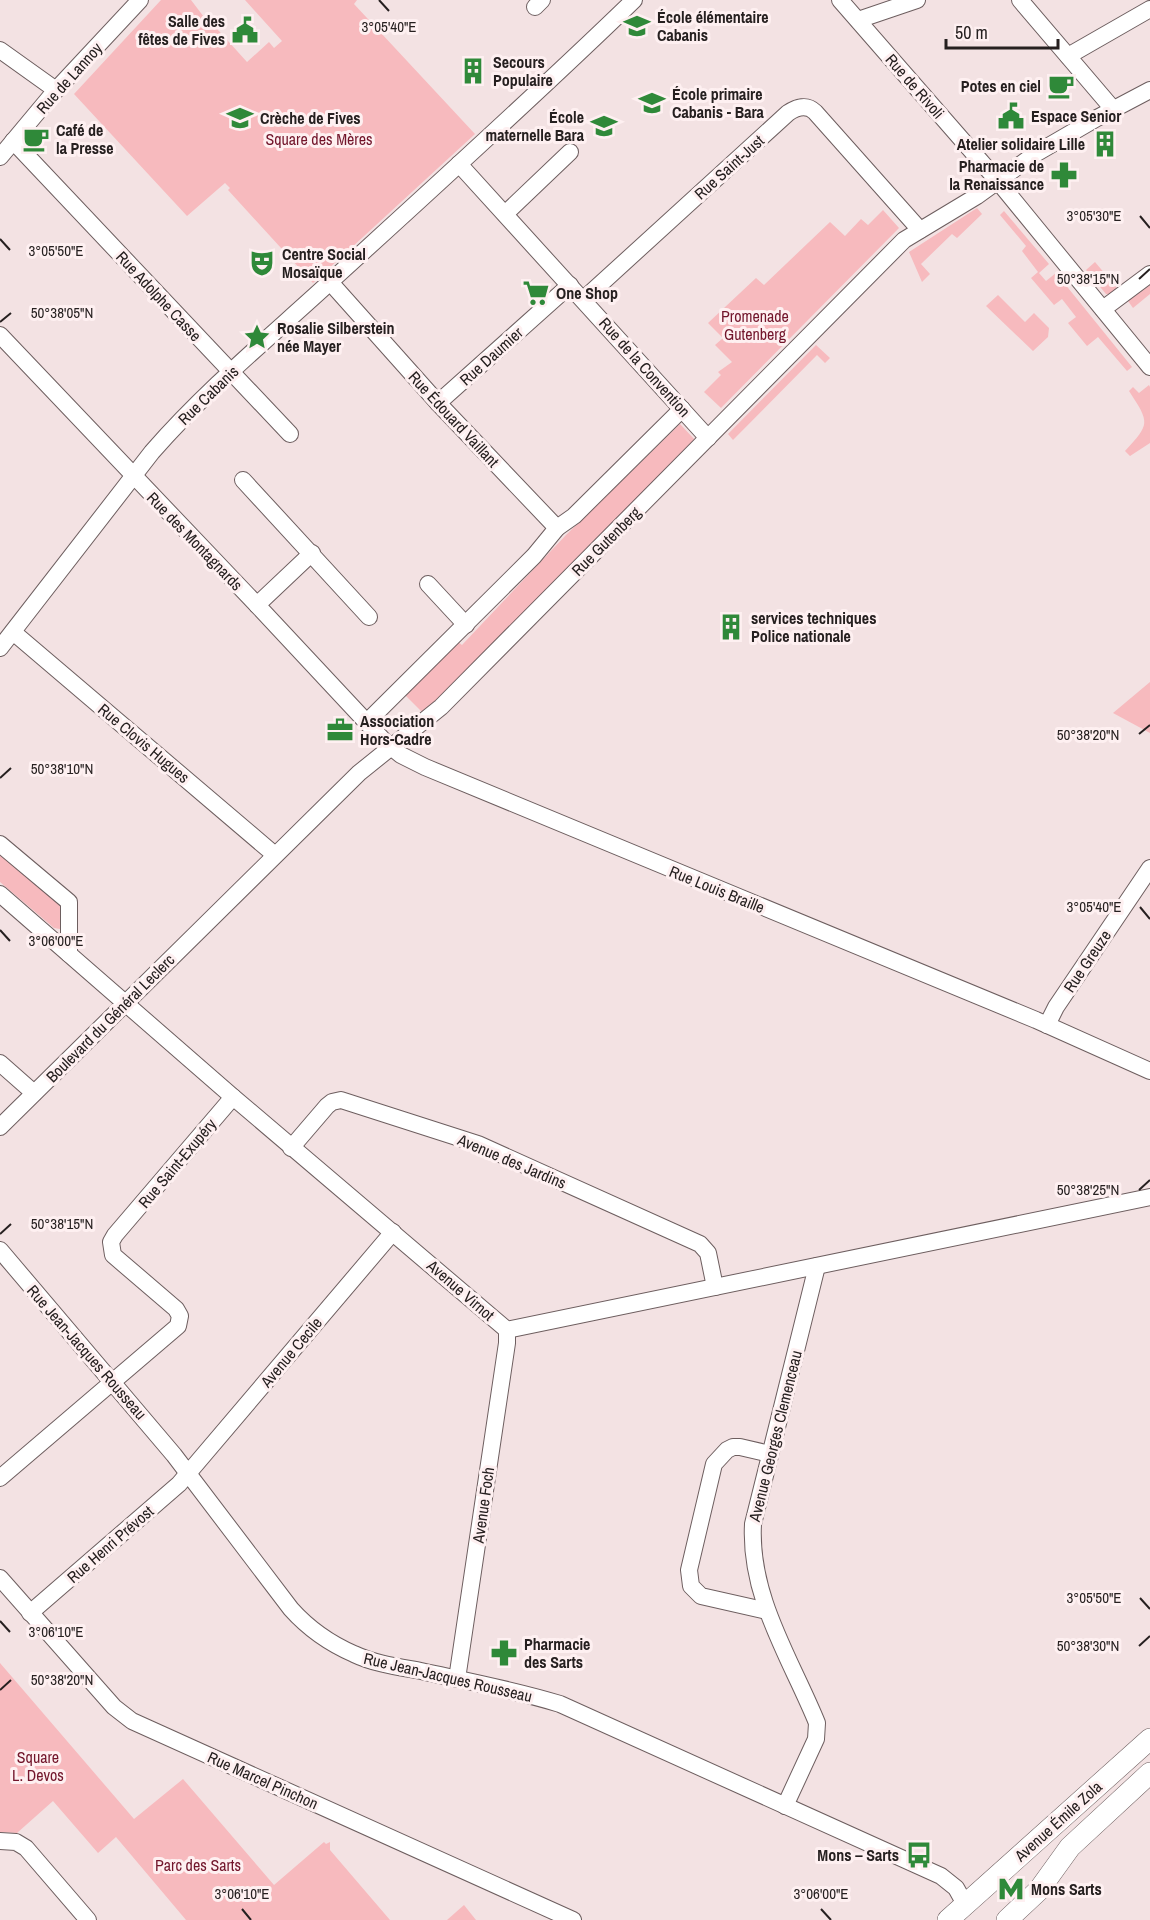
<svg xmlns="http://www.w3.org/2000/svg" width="1150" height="1920" font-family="'Archivo Narrow',sans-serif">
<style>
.green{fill:#f7babe}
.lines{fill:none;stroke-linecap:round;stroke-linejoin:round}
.minor-casing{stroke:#6d5e5f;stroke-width:18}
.major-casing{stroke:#6d5e5f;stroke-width:22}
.minor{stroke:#fff;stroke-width:16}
.major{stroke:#fff;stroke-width:21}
.ticks{fill:none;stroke:#262020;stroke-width:2}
.labels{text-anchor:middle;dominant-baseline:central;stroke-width:6;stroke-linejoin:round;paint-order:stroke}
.poi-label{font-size:16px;font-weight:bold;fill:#262020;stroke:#fef0f1;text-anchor:start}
.street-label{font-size:16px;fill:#262020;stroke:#fef0f1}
.park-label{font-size:16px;fill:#72152b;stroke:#fef0f1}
.ticks-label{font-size:15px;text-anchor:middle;fill:#262020;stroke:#fef0f1;stroke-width:6;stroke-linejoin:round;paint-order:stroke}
</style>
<rect width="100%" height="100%" fill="#f3e2e3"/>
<g class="green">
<polygon points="161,0 191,0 207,21 219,31 247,62 269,42 274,48 282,41 245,0 357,0 354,4 475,134 313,283 228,190 230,188 225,183 187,216 74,94"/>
<polygon points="977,208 982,214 957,238 952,234 921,264 930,274 922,282 909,252"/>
<polygon points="883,210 899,228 721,408 704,392 721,375 718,372 732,362 715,345 723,338 708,323 756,278 764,285 830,222 845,236 861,219 868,225"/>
<polygon points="1004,211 1049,264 1039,273 1046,281 1056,273 1132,367 1127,371 1098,337 1087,346 1068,323 1076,317 1062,299 1054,305 1031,278 1038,272 1022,251 1026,246 1000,215"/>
<polygon points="1095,262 1117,288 1110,294 1106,294 1086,270"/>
<polygon points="1150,285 1150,294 1133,308 1128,301"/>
<polygon points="998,295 1025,322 1034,313 1049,328 1048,337 1033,351 986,306"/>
<polygon points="816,345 830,358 825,363 817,355 733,440 728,434"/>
<path d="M1149,385L1150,387V443L1130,456L1125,451C1150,424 1150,423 1129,391L1133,387L1139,393Z"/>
<polygon points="680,424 695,440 425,715 405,695 458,642 462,645 566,535"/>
<polygon points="1150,682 1150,733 1113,713"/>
<polygon points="0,851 61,903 62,926 60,929 54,928 0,882"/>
<polygon points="0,1663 134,1819 183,1779 274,1885 324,1842 326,1844 330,1842 330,1850 390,1920 186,1920 116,1837 98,1853 53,1801 17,1833 0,1832"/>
<polygon points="464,1905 476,1920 447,1920"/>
</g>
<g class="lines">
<g class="minor-casing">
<g id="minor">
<polyline points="840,0 997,180 1150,367"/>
<polyline points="1020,0 1113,109"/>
<polyline points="535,7 542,0"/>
<polyline points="858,20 917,0"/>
<polyline points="0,50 56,90"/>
<polyline points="1068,56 1150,9"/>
<polyline points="13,141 290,434"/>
<polyline points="0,157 56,90 140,0"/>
<polyline points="459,164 708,438"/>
<polyline points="505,214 570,152"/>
<polyline points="330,282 438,403 557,528"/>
<path d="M584,299L788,113C797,107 807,104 815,112L920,230"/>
<polyline points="1103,309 1150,274"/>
<polyline points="0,335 257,605 385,742 401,755 425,767 1036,1020 1150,1071"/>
<polyline points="438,403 570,285"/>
<polyline points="243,480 369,617"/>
<polyline points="428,584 466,625"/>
<polyline points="257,605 312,553"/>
<polyline points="13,632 275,855"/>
<path d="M0,648L152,452C206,390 270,337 330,282C432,189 535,96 634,0"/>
<polyline points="367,722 534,556 557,528 574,516 682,409"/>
<polyline points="0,844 69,902 69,954"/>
<polyline points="0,894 233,1097 507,1330 1150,1197"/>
<polyline points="1047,1025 1056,1007 1150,868"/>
<polyline points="0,1063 34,1093"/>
<polyline points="0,1127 359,773 441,707 904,240 977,196 1035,154 1097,118 1150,90"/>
<polyline points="291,1148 327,1106 332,1102 341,1100 478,1144 700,1244 708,1253 715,1287"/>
<path d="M0,1250L174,1455L291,1609C308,1628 331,1644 354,1654C375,1664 399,1667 421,1671C467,1681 515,1690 560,1704L941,1876L956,1888L965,1904"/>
<polyline points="0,1478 178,1326 180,1316 176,1309 113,1255 111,1242 115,1235 233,1097"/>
<polyline points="0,1578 114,1707 132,1721 573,1920"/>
<polyline points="767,1611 701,1596 691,1586 689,1570 714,1464 727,1450 733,1447 740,1447 770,1454"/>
<polyline points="30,1613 179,1484 393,1232"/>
<polyline points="457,1679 507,1343 507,1330"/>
<path d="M785,1806L816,1739L817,1723C791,1659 749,1597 753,1524L817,1266"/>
<polyline points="0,1841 16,1842 26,1848 88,1920"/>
</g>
</g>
<g class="major-casing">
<g id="major">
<polyline points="948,1920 1150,1739"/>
<polyline points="1007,1920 1039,1890 1070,1847 1150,1773"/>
</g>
</g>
<use href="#minor" class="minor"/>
<use href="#major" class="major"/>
</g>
<path class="ticks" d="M379,0L389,11M1140,216L1150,228M0,239L10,250M1139,279L1150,269M0,322L11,313M1139,734L1150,725M0,778L11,768M1140,907L1150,919M0,930L10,941M1139,1190L1150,1180M0,1234L11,1224M1140,1598L1150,1609M0,1621L10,1632M1139,1646L1150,1636M0,1690L11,1680M242,1909L251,1920M821,1909L831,1920"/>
<defs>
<g id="school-bare" transform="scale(2.07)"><path d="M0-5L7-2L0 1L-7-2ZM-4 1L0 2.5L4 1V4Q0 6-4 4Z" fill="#2f8939" stroke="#fef0f1" stroke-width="2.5" paint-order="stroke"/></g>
<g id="civic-bare" transform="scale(2.07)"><path d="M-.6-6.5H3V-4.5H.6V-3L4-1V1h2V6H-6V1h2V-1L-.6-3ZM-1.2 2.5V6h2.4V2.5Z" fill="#2f8939" stroke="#fef0f1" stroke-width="2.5" paint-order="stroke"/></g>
<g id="building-bare" transform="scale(2.07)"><path d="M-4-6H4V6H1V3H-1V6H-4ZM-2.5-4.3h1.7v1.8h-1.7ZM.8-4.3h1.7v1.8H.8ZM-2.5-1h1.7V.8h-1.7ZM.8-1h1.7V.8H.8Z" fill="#2f8939" stroke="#fef0f1" stroke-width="2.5" paint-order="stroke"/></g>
<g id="cafe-bare" transform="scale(2.07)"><path d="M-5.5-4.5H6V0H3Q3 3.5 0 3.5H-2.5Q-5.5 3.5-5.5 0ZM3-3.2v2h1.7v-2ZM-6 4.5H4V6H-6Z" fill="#2f8939" stroke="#fef0f1" stroke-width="2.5" paint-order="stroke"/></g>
<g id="pharmacy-bare" transform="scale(2.07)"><path d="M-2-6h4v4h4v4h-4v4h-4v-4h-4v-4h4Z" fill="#2f8939" stroke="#fef0f1" stroke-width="2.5" paint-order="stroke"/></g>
<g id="theatre-bare" transform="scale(2.07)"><path d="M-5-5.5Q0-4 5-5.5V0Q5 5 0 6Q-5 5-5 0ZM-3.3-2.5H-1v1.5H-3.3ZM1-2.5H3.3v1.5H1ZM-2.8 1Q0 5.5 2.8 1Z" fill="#2f8939" stroke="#fef0f1" stroke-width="2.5" paint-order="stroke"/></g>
<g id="supermarket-bare" transform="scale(2.07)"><path d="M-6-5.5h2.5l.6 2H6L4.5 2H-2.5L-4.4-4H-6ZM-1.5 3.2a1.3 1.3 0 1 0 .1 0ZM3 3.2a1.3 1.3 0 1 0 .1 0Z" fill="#2f8939" stroke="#fef0f1" stroke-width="2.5" paint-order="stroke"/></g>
<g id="sight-bare" transform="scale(2.07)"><path d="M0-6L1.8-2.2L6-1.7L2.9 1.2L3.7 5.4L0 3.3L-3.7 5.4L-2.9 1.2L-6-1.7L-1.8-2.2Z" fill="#2f8939" stroke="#fef0f1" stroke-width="2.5" paint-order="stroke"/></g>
<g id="office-bare" transform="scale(2.07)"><path d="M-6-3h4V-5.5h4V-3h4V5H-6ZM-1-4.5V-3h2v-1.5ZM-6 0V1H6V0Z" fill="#2f8939" stroke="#fef0f1" stroke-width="2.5" paint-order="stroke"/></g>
<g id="bus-bare" transform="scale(2.07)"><path d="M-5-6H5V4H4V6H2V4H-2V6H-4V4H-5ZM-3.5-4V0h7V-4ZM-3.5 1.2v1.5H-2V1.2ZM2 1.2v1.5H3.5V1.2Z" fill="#2f8939" stroke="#fef0f1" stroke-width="2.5" paint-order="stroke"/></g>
<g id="metro-bare" transform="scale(2.07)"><path d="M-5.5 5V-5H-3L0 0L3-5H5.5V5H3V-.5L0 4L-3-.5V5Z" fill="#2f8939" stroke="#fef0f1" stroke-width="2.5" paint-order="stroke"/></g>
</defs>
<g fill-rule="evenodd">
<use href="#school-bare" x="637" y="26"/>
<use href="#civic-bare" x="245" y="30"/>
<use href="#building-bare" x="473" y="71"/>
<use href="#cafe-bare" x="1061" y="86"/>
<use href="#school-bare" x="652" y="103"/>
<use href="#civic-bare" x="1011" y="116"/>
<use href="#school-bare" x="240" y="118"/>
<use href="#school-bare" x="604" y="126"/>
<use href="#cafe-bare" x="36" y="139"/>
<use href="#building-bare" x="1105" y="144"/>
<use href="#pharmacy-bare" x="1064" y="175"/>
<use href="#theatre-bare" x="262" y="263"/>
<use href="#supermarket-bare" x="536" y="293"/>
<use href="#sight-bare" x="257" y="337"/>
<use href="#building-bare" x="731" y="627"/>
<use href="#office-bare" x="340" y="730"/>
<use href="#pharmacy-bare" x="504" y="1653"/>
<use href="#bus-bare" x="919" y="1855"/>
<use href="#metro-bare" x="1011" y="1889"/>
</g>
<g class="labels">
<g class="poi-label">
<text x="657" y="17">École élémentaire<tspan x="657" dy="18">Cabanis</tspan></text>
<text x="225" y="21" text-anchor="end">Salle des<tspan x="225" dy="18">fêtes de Fives</tspan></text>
<text x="493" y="62">Secours<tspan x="493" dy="18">Populaire</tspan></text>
<text x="1041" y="86" text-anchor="end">Potes en ciel</text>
<text x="672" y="94">École primaire<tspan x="672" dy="18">Cabanis - Bara</tspan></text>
<text x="1031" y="116">Espace Senior</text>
<text x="584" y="117" text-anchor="end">École<tspan x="584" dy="18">maternelle Bara</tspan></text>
<text x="260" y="118">Crèche de Fives</text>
<text x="56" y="130">Café de<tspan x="56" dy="18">la Presse</tspan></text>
<text x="1085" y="144" text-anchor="end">Atelier solidaire Lille</text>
<text x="1044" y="166" text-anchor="end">Pharmacie de<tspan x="1044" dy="18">la Renaissance</tspan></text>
<text x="282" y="254">Centre Social<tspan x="282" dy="18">Mosaïque</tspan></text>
<text x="556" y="293">One Shop</text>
<text x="277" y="328">Rosalie Silberstein<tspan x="277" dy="18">née Mayer</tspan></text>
<text x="751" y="618">services techniques<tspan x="751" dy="18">Police nationale</tspan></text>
<text x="360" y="721">Association<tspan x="360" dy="18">Hors-Cadre</tspan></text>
<text x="524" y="1644">Pharmacie<tspan x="524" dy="18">des Sarts</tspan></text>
<text x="899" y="1855" text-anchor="end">Mons – Sarts</text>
<text x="1031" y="1889">Mons Sarts</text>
</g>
<g class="street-label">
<text transform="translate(69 78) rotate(-48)">Rue de Lannoy</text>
<text transform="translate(915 86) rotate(49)">Rue de Rivoli</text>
<text transform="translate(729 167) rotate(-42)">Rue Saint-Just</text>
<text transform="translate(159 296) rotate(47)">Rue Adolphe Casse</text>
<text transform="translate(491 356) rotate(-42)">Rue Daumier</text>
<text transform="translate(645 367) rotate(48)">Rue de la Convention</text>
<text transform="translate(208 395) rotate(-44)">Rue Cabanis</text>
<text transform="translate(454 419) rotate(47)">Rue Édouard Vaillant</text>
<text transform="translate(195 541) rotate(46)">Rue des Montagnards</text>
<text transform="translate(606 541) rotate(-45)">Rue Gutenberg</text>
<text transform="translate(144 743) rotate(40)">Rue Clovis Hugues</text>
<text transform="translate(717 889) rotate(22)">Rue Louis Braille</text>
<text transform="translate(1087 961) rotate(-56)">Rue Greuze</text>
<text transform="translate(110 1018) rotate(-45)">Boulevard du Général Leclerc</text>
<text transform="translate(512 1161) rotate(23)">Avenue des Jardins</text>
<text transform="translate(177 1163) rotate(-50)">Rue Saint-Exupéry</text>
<text transform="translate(461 1290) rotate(41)">Avenue Virnot</text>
<text transform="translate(87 1352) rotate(49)">Rue Jean-Jacques Rousseau</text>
<text transform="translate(291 1352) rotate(-50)">Avenue Cecile</text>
<text transform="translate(775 1436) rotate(-76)">Avenue Georges Clemenceau</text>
<text transform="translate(483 1505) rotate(-82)">Avenue Foch</text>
<text transform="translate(110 1544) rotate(-41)">Rue Henri Prévost</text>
<text transform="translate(448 1677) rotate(13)">Rue Jean-Jacques Rousseau</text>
<text transform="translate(263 1780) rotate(24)">Rue Marcel Pinchon</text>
<text transform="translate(1058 1821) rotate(-42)">Avenue Émile Zola</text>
</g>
<g class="park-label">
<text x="319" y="139">Square des Mères</text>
<text x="755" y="316">Promenade<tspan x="755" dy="18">Gutenberg</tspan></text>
<text x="38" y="1757">Square<tspan x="38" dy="18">L. Devos</tspan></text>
<text x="198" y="1865">Parc des Sarts</text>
</g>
</g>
<g class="ticks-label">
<text x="389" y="32">3°05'40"E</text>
<text x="1094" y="221">3°05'30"E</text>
<text x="56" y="256">3°05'50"E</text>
<text x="1088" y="284">50°38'15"N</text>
<text x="62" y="318">50°38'05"N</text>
<text x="1088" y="740">50°38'20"N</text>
<text x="62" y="774">50°38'10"N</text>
<text x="1094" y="912">3°05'40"E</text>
<text x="56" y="946">3°06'00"E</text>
<text x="1088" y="1195">50°38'25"N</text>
<text x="62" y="1229">50°38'15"N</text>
<text x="1094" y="1603">3°05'50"E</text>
<text x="56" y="1637">3°06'10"E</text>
<text x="1088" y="1651">50°38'30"N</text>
<text x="62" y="1685">50°38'20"N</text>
<text x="242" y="1899">3°06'10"E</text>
<text x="821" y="1899">3°06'00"E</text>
</g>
<path d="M946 39v9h112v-9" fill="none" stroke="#262020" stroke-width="3"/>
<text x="955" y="39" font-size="18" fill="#262020" stroke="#fef0f1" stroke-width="4.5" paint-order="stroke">50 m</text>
</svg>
